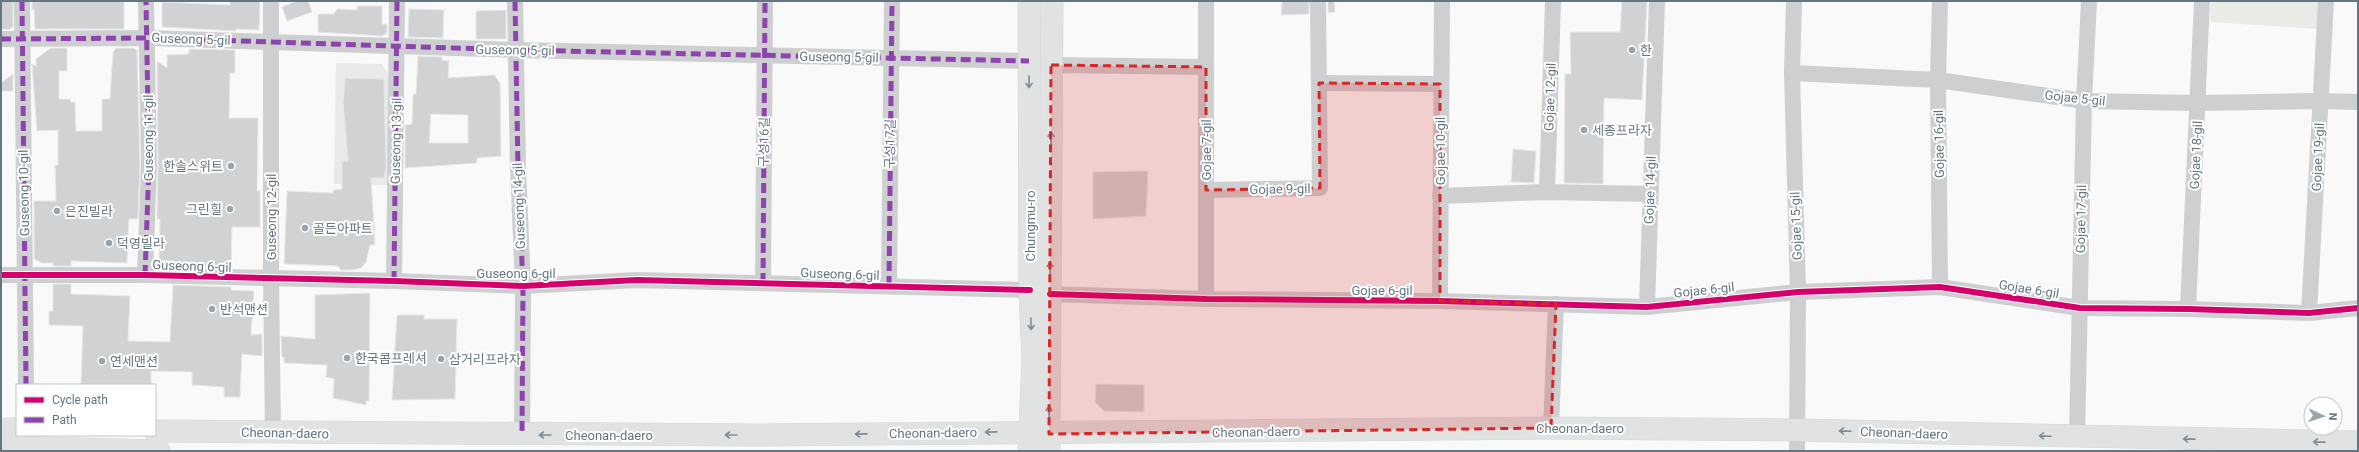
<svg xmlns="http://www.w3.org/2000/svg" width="2359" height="452" font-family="Roboto,'Noto Sans KR',sans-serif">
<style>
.built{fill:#e8e9e9}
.green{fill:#e8ebe6}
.building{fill:#d0d2d3;stroke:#e8e8e8;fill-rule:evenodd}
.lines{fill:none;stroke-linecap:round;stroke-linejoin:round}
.secondary-casing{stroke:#d5d6d7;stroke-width:23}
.primary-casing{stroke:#d5d6d7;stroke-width:23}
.minor{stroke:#cecfd0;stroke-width:16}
.secondary{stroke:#e1e2e2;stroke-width:22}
.primary{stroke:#e1e2e2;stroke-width:22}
.quiet{stroke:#8e44ad;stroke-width:5;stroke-dasharray:10 5;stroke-linecap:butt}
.cycleway-casing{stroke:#fff;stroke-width:8}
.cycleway{stroke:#d6006c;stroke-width:6}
.oneway{stroke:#7e8c96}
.marked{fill:#d62828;fill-opacity:0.2;stroke:#d62828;stroke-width:3;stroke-dasharray:8 5;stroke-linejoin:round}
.poi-dot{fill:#99a4ac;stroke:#fff;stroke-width:1.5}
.labels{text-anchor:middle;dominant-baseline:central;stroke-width:4;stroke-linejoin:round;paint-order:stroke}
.street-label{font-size:13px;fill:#657683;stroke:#fff}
.poi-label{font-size:13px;fill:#657683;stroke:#fff;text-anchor:start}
</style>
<rect width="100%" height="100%" fill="#f9f9f9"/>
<polygon class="built" points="336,63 382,64 391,78 389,185 334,184"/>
<polygon class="green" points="2211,1 2320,1 2319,29 2210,22"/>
<g class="building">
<polygon points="1,1 13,1 13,27 10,29 1,30"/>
<polygon points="32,1 124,1 124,29 35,29 34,9 32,11"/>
<polygon points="230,1 260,1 259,30 236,29 236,31 162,27 162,2 230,5"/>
<polygon points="297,1 308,1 312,12 287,21 282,7"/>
<polygon points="1282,1 1309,1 1309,14 1281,15"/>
<polygon points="1328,1 1334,1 1335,12 1328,13"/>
<polygon points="1622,1 1647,1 1642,100 1604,98 1603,184 1564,183 1565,74 1571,74 1570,32 1620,32"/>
<polygon points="357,6 382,6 382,24 387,24 387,33 382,36 318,32 318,14 334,14 337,9 357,10"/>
<polygon points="409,9 444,10 443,38 408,37"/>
<polygon points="506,10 506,39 476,39 476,11"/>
<polygon points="51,48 67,48 67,71 59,71 59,99 70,99 71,102 75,102 76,131 102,131 102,99 110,99 113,52 116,48 133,48 137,50 140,164 138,219 129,219 127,263 71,261 71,266 53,266 53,263 42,263 34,259 34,201 56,201 55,165 58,165 58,130 37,131 32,64 36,66 36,59"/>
<polygon points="189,49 235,50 235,73 230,73 229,118 258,118 257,191 260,191 260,227 232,227 231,268 174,266 174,261 159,261 160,219 157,219 158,164 157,61 167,68 167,55 189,54"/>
<path d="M418,56L442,57V60L449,61L448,78L494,75L500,83L501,156L477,158V163L405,168V125L412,124L413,94H416ZM431,114L468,115V143H429Z"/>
<polygon points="13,74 13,91 1,91 1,83"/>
<polygon points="345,78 384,79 386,169 384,178 371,178 375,245 370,245 366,262 361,268 353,270 341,270 338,266 284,264 287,191 333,193 333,190 342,189 342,161 348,161 343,102"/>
<polygon points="1513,149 1536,151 1534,183 1511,182"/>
<polygon points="1148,171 1146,216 1093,219 1093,172"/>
<polygon points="53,284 71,284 71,294 130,296 128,341 170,342 173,285 231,287 231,290 254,291 251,335 262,334 262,356 242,354 240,397 224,397 224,387 192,385 192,372 151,371 151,385 81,385 83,326 49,325 49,311 53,311"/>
<polygon points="370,293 369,401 366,401 366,405 333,398 334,379 326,377 327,365 284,363 284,357 282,357 281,336 315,339 315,295"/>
<polygon points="397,315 424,315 424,319 457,319 455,399 392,400"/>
<polygon points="1096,384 1144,385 1144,412 1104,411 1095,402"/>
</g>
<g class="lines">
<g class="secondary-casing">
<g id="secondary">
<polyline points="1029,1 1030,290 1033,361 1029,451"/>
<polyline points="1049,451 1052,1"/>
</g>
</g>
<g class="primary-casing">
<g id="primary">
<polyline points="1,429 17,429"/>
<polyline points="155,431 751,435 1551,428 1797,430 2358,442"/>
<polyline points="1,447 159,451"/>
</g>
</g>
<g class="minor">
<polyline points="22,1 26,385"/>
<polyline points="271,1 271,279 273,433"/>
<polyline points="515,1 518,167 523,286 522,434"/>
<polyline points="1206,1 1206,299"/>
<polyline points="1794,1 1792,73 1798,292 1797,451"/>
<polyline points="1940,1 1938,80 1940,287"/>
<polyline points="1,39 148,38 516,50 1029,61"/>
<polyline points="1051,65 1206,67"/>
<polyline points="1792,73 1938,80 2084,101 2198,103 2321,101 2358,102"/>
<polyline points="1319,83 1440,84"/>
<polyline points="1206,190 1320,188 1318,1"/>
<polyline points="1547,192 1553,1"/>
<polyline points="1440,196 1547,192 1649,194"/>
<polyline points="1,275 145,275 394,281 523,286 637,280 1030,290"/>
<polyline points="145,275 149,164 146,1"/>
<polyline points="394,281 397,1"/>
<polyline points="763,283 765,1"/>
<polyline points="889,286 892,1"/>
<polyline points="1050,294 1206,299 1440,301 1647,307 1798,292 1940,287 2080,308 2188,309 2309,313 2358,308"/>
<polyline points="1440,301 1442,1"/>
<polyline points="1647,307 1657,1"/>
<polyline points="2188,309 2202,1"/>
<polyline points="2309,313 2326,1"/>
<polyline points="1551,428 1556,304"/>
<polyline points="2077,437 2084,101 2089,1"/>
</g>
<use href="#secondary" class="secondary"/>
<use href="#primary" class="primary"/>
<g class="quiet">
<polyline points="22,1 26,385"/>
<polyline points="515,1 518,167 523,286 522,434"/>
<polyline points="1,39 148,38 516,50 1029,61"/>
<polyline points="145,275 149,164 146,1"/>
<polyline points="394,281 397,1"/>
<polyline points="763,283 765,1"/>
<polyline points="889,286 892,1"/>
</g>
<g class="cycleway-casing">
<g id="cycleway">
<polyline points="1,275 145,275 394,281 523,286 637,280 1030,290"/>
<polyline points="1050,294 1206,299 1440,301 1647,307 1798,292 1940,287 2080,308 2188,309 2309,313 2358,308"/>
</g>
</g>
<use href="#cycleway" class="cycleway"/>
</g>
<defs><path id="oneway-shaft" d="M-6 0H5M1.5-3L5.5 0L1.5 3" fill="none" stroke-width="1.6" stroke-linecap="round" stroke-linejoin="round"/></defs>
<g class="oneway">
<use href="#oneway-shaft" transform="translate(1029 82) rotate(90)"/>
<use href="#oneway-shaft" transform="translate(1051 138) rotate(-90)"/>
<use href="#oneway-shaft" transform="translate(1050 268) rotate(-90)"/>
<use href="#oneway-shaft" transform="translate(1031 324) rotate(88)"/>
<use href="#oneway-shaft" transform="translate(1049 412) rotate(-90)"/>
<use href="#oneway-shaft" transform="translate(1845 431) rotate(-178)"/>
<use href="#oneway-shaft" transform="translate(991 432) rotate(179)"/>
<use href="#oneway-shaft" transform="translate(861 434) rotate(179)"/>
<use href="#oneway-shaft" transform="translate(545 435) rotate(-180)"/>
<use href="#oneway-shaft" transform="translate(731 435) rotate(-180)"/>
<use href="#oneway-shaft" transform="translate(2045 436) rotate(-178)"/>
<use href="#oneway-shaft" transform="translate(2189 439) rotate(-179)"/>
<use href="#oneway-shaft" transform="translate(2319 442) rotate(-179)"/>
</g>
<path class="marked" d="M1051,65L1206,67V190L1320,188L1319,83L1440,84V301L1556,304L1551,428L1049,434Z"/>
<g class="poi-dot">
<circle cx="1632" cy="50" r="4"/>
<circle cx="1584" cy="130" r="4"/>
<circle cx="231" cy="166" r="4"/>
<circle cx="230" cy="209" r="4"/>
<circle cx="57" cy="211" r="4"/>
<circle cx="305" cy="228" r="4"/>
<circle cx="109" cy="243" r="4"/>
<circle cx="212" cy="309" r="4"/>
<circle cx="347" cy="358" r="4"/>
<circle cx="441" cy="359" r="4"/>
<circle cx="102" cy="361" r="4"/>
</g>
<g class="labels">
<g class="street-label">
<text transform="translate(191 39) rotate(2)">Guseong 5-gil</text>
<text transform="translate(515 50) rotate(1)">Guseong 5-gil</text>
<text transform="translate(839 57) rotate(1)">Guseong 5-gil</text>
<text transform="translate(1550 97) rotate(-88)">Gojae 12-gil</text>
<text transform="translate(2075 98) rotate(6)">Gojae 5-gil</text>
<text transform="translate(148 138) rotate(-90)">Guseong 11-gil</text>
<text transform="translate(396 141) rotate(-89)">Guseong 13-gil</text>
<text transform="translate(764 142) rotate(-89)">구성16길</text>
<text transform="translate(890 144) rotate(-89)">구성17길</text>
<text transform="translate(1939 144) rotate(-91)">Gojae 16-gil</text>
<text transform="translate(1206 150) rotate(-90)">Gojae 7-gil</text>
<text transform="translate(1440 151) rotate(-90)">Gojae 10-gil</text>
<text transform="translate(2196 155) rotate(-87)">Gojae 18-gil</text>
<text transform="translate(2318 157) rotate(-87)">Gojae 19-gil</text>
<text transform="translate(1280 189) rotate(-1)">Gojae 9-gil</text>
<text transform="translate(1650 190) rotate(-88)">Gojae 14-gil</text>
<text transform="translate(24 193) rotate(-91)">Guseong 10-gil</text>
<text transform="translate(519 206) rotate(-92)">Guseong 14-gil</text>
<text transform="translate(271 217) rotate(-90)">Guseong 12-gil</text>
<text transform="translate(2081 219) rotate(-89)">Gojae 17-gil</text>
<text transform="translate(1030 226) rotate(-90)">Chungmu-ro</text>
<text transform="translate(1796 226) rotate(-92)">Gojae 15-gil</text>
<text transform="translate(192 266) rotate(2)">Guseong 6-gil</text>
<text x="516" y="273">Guseong 6-gil</text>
<text transform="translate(840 274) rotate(2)">Guseong 6-gil</text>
<text transform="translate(2029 289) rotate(9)">Gojae 6-gil</text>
<text x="1382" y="290">Gojae 6-gil</text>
<text transform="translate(1704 290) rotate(-6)">Gojae 6-gil</text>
<text x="1580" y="428">Cheonan-daero</text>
<text transform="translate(1256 432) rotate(-1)">Cheonan-daero</text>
<text transform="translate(285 433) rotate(1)">Cheonan-daero</text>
<text transform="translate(933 433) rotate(-1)">Cheonan-daero</text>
<text transform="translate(1904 433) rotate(2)">Cheonan-daero</text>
<text x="609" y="435">Cheonan-daero</text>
</g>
<g class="poi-label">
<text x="1640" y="50">한</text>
<text x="1592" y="130">세종프라자</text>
<text x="223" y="166" text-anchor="end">한솔스위트</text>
<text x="222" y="209" text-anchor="end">그린힐</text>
<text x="65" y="211">은진빌라</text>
<text x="313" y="228">골든아파트</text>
<text x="117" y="243">덕영빌라</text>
<text x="220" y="309">반석맨션</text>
<text x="355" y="358">한국콤프레셔</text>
<text x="449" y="359">삼거리프라자</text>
<text x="110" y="361">연세맨션</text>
</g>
</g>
<rect width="2359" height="452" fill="none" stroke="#657683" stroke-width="4"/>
<rect x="16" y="384" width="140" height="52" fill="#ffffff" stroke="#c1c8cd"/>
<rect x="24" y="397" width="20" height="6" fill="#d6006c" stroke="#c1c8cd"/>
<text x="52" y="404" font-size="12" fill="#657683">Cycle path</text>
<rect x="24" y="417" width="20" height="6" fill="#8e44ad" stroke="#c1c8cd"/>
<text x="52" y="424" font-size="12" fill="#657683">Path</text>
<g transform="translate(2323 416) rotate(93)"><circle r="19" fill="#ffffff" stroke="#c1c8cd"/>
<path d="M0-3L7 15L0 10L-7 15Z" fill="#99a4ac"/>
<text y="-6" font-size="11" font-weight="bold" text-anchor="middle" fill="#657683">N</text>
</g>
</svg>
